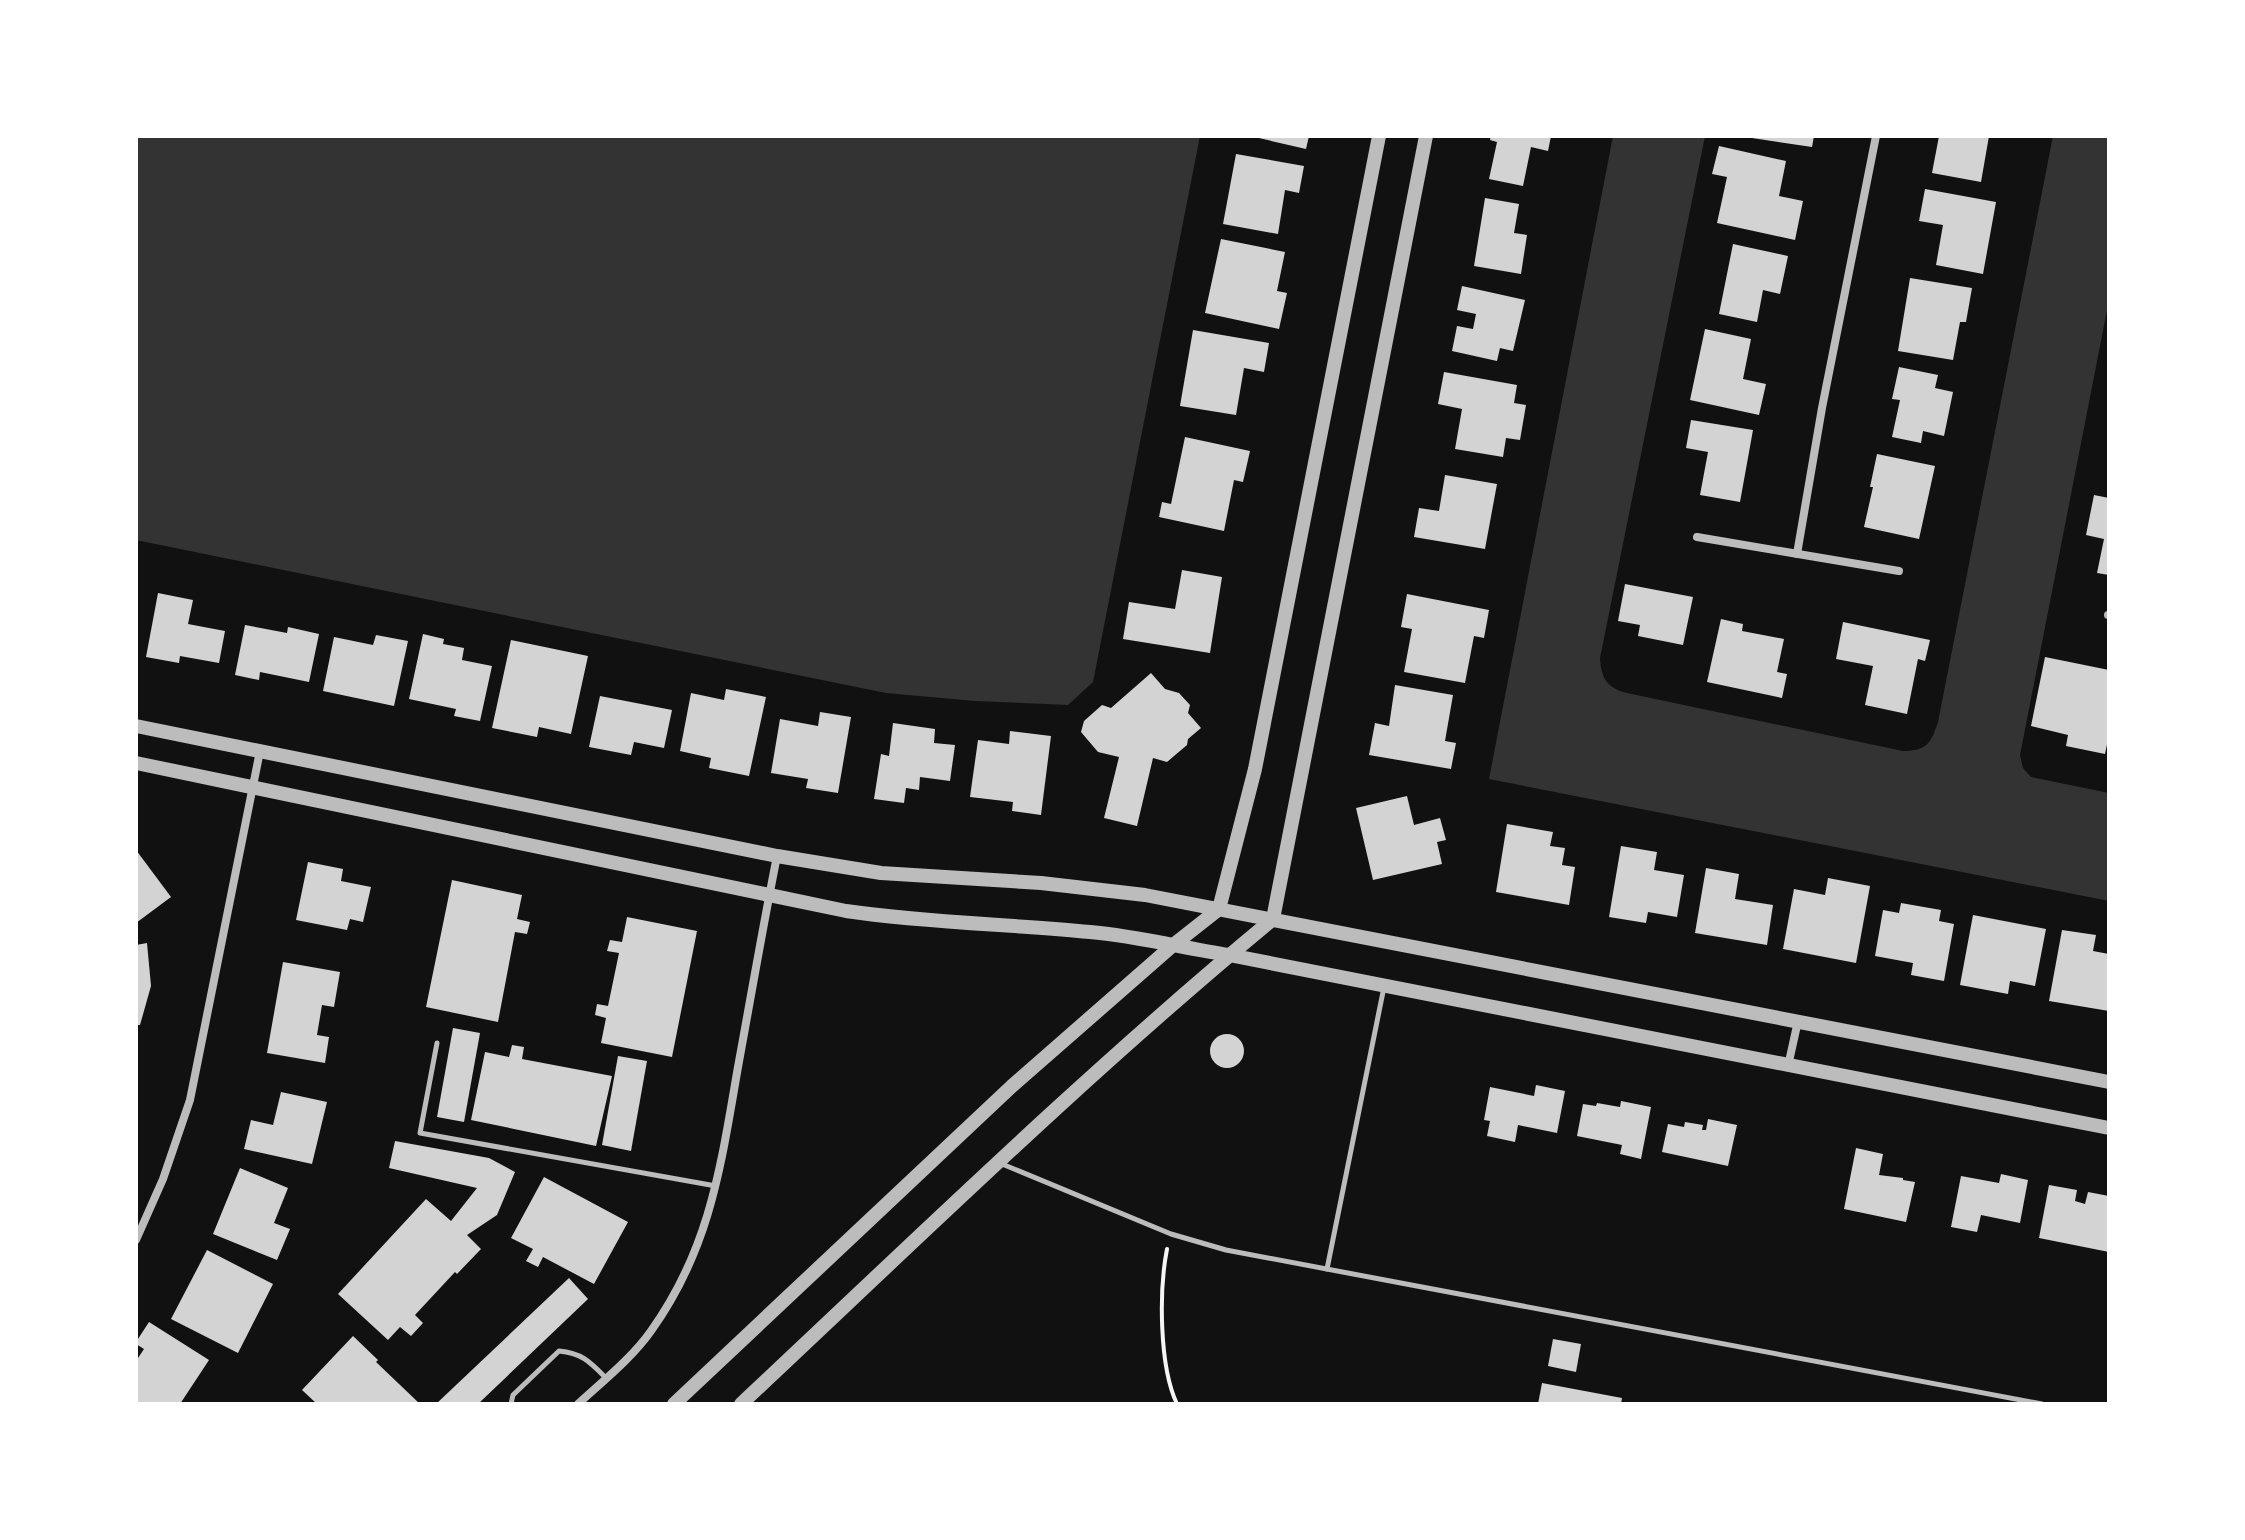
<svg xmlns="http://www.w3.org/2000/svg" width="2245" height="1540" font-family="'PT Sans',sans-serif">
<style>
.water{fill:#333}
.building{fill:#d3d3d3}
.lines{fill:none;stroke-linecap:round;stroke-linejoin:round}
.path{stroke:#f5f5f5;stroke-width:4}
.service{stroke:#bcbcbc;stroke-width:5}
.minor{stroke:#bcbcbc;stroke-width:8}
.tertiary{stroke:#bcbcbc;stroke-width:14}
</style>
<rect width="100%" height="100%" fill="#111"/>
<g class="water">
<polygon points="136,136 1200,136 1093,682 1068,705 975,701 886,693 136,540"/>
<path d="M1613,136H1705L1600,658C1601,678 1607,688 1627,693L1903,751C1927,751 1931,743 1938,722L2053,136H2109V300L2020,755L2023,768L2031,777L2109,793V901L1489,779Z"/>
</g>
<g class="building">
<polygon points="1250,136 1309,136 1306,149"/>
<polygon points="1491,136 1551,136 1548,151 1531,147 1523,186 1489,179 1497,142 1490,140"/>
<polygon points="1752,136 1814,136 1812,147 1752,138"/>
<polygon points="1939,136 1989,136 1981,182 1932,173"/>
<polygon points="1719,146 1786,161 1779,196 1803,201 1795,240 1717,223 1727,177 1712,174"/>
<polygon points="1236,154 1304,166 1299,193 1285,190 1278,234 1223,224"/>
<polygon points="1925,189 1996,202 1983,274 1936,265 1943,225 1919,221"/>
<polygon points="1485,198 1519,204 1514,233 1527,235 1521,274 1474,266"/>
<polygon points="1221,239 1285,252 1277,291 1287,293 1279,329 1205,313"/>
<polygon points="1733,244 1788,256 1780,294 1763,290 1757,322 1719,314"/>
<polygon points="1910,278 1972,288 1966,322 1960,322 1953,360 1898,351"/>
<polygon points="1462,286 1525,300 1513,351 1500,348 1497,361 1452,351 1457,326 1473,329 1476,314 1457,310"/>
<polygon points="1705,329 1751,339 1743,379 1766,384 1759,415 1690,400"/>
<polygon points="1193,330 1269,343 1264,372 1244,368 1236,415 1180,406"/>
<polygon points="1899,367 1938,375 1935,388 1953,392 1944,436 1923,431 1921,443 1892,437 1900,400 1892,399"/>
<polygon points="1444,372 1517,385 1514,403 1526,405 1520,440 1506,438 1503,457 1455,449 1462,409 1438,404"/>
<polygon points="1691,420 1753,430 1740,502 1700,495 1708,452 1686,448"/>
<polygon points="1185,437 1250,451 1243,482 1234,480 1224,531 1159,517 1162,502 1171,504"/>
<polygon points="1877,454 1935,466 1919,539 1864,527 1873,487 1870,487"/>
<polygon points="1445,475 1497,484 1485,549 1414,537 1419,508 1439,511"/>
<polygon points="2094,495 2109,498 2109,575 2097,573 2104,539 2086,535"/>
<polygon points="1182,570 1222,577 1210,653 1123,639 1129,602 1175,609"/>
<polygon points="1625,584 1693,597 1683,645 1638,636 1640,625 1618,621"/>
<polygon points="158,593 193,600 188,624 225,631 219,663 180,656 179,663 146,657"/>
<polygon points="1407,594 1489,610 1484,638 1474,636 1465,683 1404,672 1412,629 1401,627"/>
<polygon points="1721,619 1743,624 1742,631 1784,639 1777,672 1787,674 1782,698 1707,682"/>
<polygon points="1843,622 1930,640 1925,661 1918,659 1907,714 1865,705 1873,666 1836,659"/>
<polygon points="245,625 287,633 288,627 319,634 309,682 260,672 259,680 235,675"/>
<polygon points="423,634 444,639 443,644 464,648 462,660 492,666 480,721 454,716 456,709 409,699"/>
<polygon points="376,635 408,641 394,706 323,691 334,637 373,645"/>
<polygon points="511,640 588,656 571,734 539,727 537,737 492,728"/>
<polygon points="2045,657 2109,670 2109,735 2105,754 2066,746 2068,735 2031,726"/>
<polygon points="1151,673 1165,689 1179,693 1190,705 1188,713 1201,728 1188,739 1187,745 1167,762 1153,758 1137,826 1104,818 1119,757 1098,752 1081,732 1084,721 1102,705 1111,708"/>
<polygon points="1395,685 1453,695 1445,741 1456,743 1451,769 1369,755 1375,723 1389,726"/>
<polygon points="726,689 766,697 749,776 709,768 711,758 680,751 691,693 724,700"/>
<polygon points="600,696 672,710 664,748 634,742 631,755 589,747"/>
<polygon points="820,712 851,717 838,793 806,788 808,779 771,773 780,719 818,726"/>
<polygon points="893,723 935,729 934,743 955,745 950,781 920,777 919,790 906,788 904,803 874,799 881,754 889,756"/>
<polygon points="1010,731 1051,736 1041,815 1012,811 1013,802 970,797 978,740 1009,744"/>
<polygon points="1407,796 1414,825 1440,818 1446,840 1437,842 1442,864 1373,880 1356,808"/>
<polygon points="1507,824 1553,832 1550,846 1565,848 1562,865 1575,867 1569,905 1496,892"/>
<polygon points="1621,846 1657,852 1654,870 1684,875 1677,917 1648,912 1646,923 1609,917"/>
<polygon points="136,850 171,897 136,923"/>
<polygon points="308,862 343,869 341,881 371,887 363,922 350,919 347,930 296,920"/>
<polygon points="1706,868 1739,874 1735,899 1773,905 1767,945 1695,933"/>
<polygon points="1828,878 1870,886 1856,963 1783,949 1794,889 1825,895"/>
<polygon points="452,880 522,895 517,919 530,922 527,934 515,932 498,1022 426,1007"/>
<polygon points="1901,903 1941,910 1939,921 1954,924 1944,981 1911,975 1913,963 1875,956 1883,910 1899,913"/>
<polygon points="1973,915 2046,929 2035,986 2010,981 2008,994 1960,985"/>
<polygon points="627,917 697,931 672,1057 601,1043 606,1018 595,1015 597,1004 608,1006 619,953 607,951 610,940 622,942"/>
<polygon points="2062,930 2096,935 2093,951 2109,954 2109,1011 2049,1001"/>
<polygon points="147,943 151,986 140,1025 136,1025 136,945"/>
<polygon points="283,962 340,972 334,1007 322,1005 317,1035 329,1037 325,1063 267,1053"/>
<polygon points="453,1028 480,1033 464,1122 437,1117"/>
<circle cx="1227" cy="1051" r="17"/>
<polygon points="512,1045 524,1047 522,1059 612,1076 596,1146 471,1120 485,1052 509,1057"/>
<polygon points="618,1056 647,1061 631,1151 602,1145"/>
<polygon points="1536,1085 1565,1091 1557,1133 1518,1125 1515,1142 1487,1136 1490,1121 1484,1120 1490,1087 1534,1096"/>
<polygon points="281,1092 327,1102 312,1164 244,1149 251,1120 273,1125"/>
<polygon points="1621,1101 1651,1107 1641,1159 1620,1154 1622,1145 1577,1136 1583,1104 1596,1106 1597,1103 1620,1107"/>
<polygon points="1708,1119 1737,1125 1728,1166 1662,1152 1668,1124 1684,1127 1685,1122 1703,1125 1702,1130 1706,1130"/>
<polygon points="395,1141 489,1158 515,1172 497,1215 467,1235 481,1249 457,1274 455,1272 415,1315 423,1323 411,1336 400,1327 388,1340 338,1294 426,1199 451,1221 477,1188 389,1168"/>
<polygon points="1856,1148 1883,1154 1879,1175 1903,1178 1903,1180 1915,1182 1906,1222 1844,1209"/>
<polygon points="240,1168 288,1188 274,1223 290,1229 277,1260 213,1234"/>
<polygon points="2001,1174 2028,1180 2020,1223 1981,1215 1977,1232 1951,1227 1961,1176 1999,1183"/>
<polygon points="544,1177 628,1222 594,1284 543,1257 538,1267 526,1261 533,1249 511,1238"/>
<polygon points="2049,1185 2077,1190 2075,1201 2085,1204 2088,1192 2109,1196 2109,1252 2039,1238"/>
<polygon points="207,1250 273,1284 238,1353 171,1319"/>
<polygon points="569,1278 588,1299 478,1404 436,1404"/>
<polygon points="149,1322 209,1360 180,1404 139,1404 136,1402 136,1361 144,1349 136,1344 136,1342"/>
<polygon points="353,1336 378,1360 376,1362 420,1404 317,1404 302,1390"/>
<polygon points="1553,1339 1581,1344 1576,1372 1548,1366"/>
<polygon points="1542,1383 1622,1398 1621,1404 1538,1404"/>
</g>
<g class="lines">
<path class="path" d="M1167,1249C1159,1290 1159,1366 1177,1404"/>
<g class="service">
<polyline points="437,1043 420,1133 716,1186"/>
<polyline points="1002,1164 1171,1234 1226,1250 2042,1404"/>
<polyline points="1327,1269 1384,987"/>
<path d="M511,1404L513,1395L559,1351C582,1353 590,1362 606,1378"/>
</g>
<g class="minor">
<polyline points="1697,537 1899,571"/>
<polyline points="1797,554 1822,408 1876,136"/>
<polyline points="2108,615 2109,615"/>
<polyline points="1788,1066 1798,1021"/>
<polyline points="136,1240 163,1179 190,1100 260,751"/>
<path d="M578,1404C603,1381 632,1358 651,1331C711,1247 721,1164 738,1067C751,996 763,926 777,856"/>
</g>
<g class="tertiary">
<polyline points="136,726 777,856 881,873 1041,883 1145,895 2109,1082"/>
<path d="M136,763L846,911C927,923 1009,924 1090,932C1137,936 1183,948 1229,955L2109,1128"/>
<polyline points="674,1404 1012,1086 1172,946 1219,909 1255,769 1379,136"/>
<path d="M741,1404C916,1240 1088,1072 1273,919L1426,136"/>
</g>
</g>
<rect width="2245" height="1540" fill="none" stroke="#ffffff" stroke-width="276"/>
</svg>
